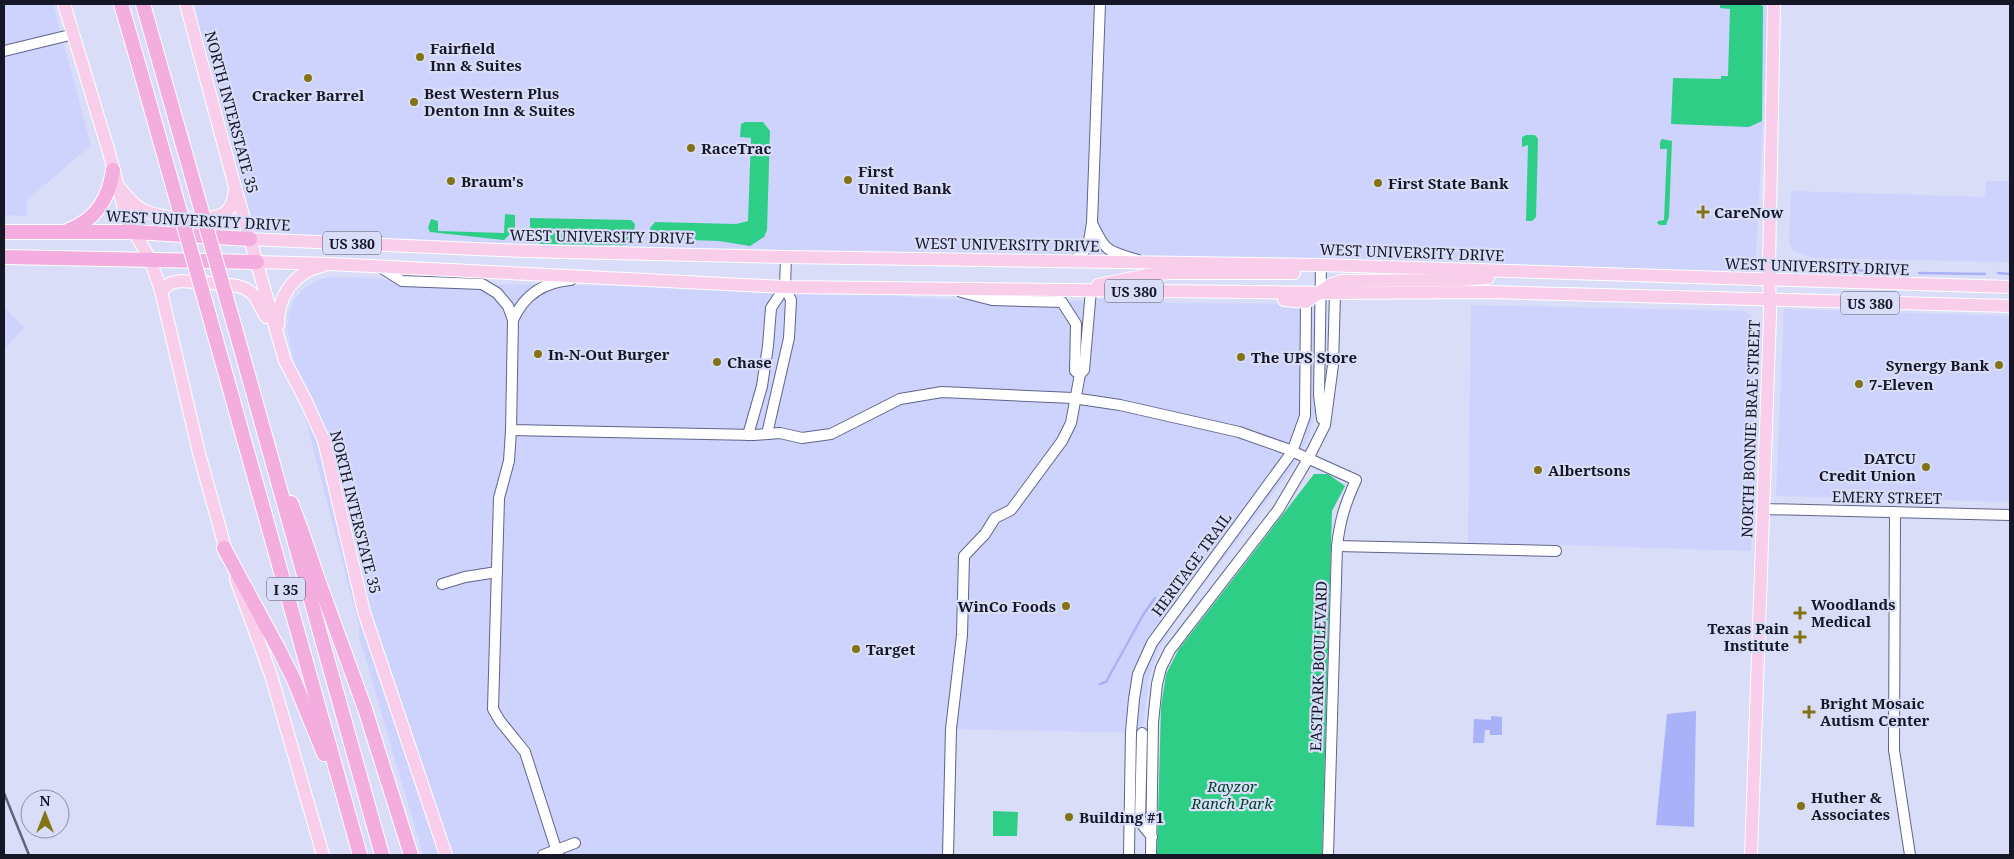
<svg xmlns="http://www.w3.org/2000/svg" width="2014" height="859" font-family="'Noto Serif',serif">
<style>
.built{fill:#cdd3fd}
.green{fill:#2ece87}
.water{fill:#a9b2f8}
.lines{fill:none;stroke-linecap:round;stroke-linejoin:round}
.stream{stroke:#a9b2f8;stroke-width:2.5}
.minor-casing{stroke:#5f648b;stroke-width:12}
.major-casing{stroke:#fff;stroke-width:14}
.highway-casing{stroke:#fff;stroke-width:16}
.minor{stroke:#fff;stroke-width:10}
.major{stroke:#f8ceeb;stroke-width:12}
.highway{stroke:#f3adde;stroke-width:14}
.rail{stroke:#626579;stroke-width:2.5}
.highway-bridge-casing{stroke:#fff;stroke-width:16;stroke-linecap:butt}
.highway-bridge{stroke:#f3adde;stroke-width:14}
.poi-dot{fill:#837314;stroke:#d9ddf8;stroke-width:2}
.labels{text-anchor:middle;dominant-baseline:central;stroke-width:4.5;stroke-linejoin:round;paint-order:stroke}
.shield{fill:#d9ddf8;stroke:#505266;stroke-width:1}
.shield-label{font-size:14px;font-weight:bold;fill:#151727}
.poi-label{font-size:15px;font-weight:bold;fill:#151727;stroke:#d9ddf8;text-anchor:start}
.street-label{font-size:15px;fill:#151727;stroke:#d9ddf8}
.park-label{font-size:15px;font-style:italic;fill:#004428;stroke:#d9ddf8}
</style>
<rect width="100%" height="100%" fill="#d9ddf8"/>
<g class="built">
<polygon points="4,4 53,4 91,145 27,200 27,216 4,215"/>
<polygon points="186,4 1769,4 1755,272 1542,273 250,239"/>
<polygon points="1986,181 2010,181 2010,262 1813,258 1792,250 1789,241 1791,191 1985,197"/>
<polygon points="328,277 373,278 401,282 453,284 563,285 868,292 919,298 1055,303 1110,298 1171,303 1316,304 1316,411 1309,436 1296,463 1174,624 1159,649 1149,677 1142,733 951,729 948,855 423,855 359,636 359,626 305,417 287,329 289,313 294,300 304,288 318,280"/>
<polygon points="1471,305 1745,311 1755,320 1751,551 1468,542"/>
<polygon points="4,307 24,327 4,350"/>
<polygon points="1784,309 2010,316 2010,502 1776,496"/>
</g>
<g class="green">
<polygon points="1720,4 1761,4 1763,7 1762,121 1749,127 1671,124 1673,78 1721,79 1721,76 1728,76 1730,9 1720,8"/>
<polygon points="745,122 763,122 770,131 767,230 764,237 750,246 719,241 657,239 651,236 650,228 655,222 736,224 748,221 751,138 740,137 741,124"/>
<polygon points="1526,135 1535,135 1538,139 1536,217 1532,221 1526,221 1528,145 1522,147 1522,137"/>
<polygon points="1662,139 1672,141 1669,217 1666,225 1660,225 1657,223 1658,221 1664,220 1667,149 1660,149 1660,142"/>
<polygon points="505,214 515,215 515,234 510,234 504,240 430,232 428,228 431,219 438,221 438,231 504,233"/>
<polygon points="530,218 631,220 635,224 633,242 626,245 541,244 533,241 530,233"/>
<polygon points="1314,474 1328,474 1345,486 1332,511 1322,855 1157,855 1161,707 1166,674 1179,649"/>
<polygon points="993,811 1018,812 1017,836 993,836"/>
</g>
<g class="water">
<polygon points="1696,711 1694,827 1656,825 1667,714"/>
<polygon points="1491,716 1502,717 1502,735 1490,735 1490,730 1485,730 1484,743 1473,743 1474,719 1491,720"/>
</g>
<g class="lines">
<g class="stream">
<polyline points="1815,269 1906,272"/>
<polyline points="1919,273 1985,274"/>
<polyline points="1998,273 2010,274"/>
<polyline points="1100,684 1106,682 1143,615 1155,598"/>
</g>
<g class="minor-casing">
<g id="minor">
<polyline points="4,51 74,34"/>
<path d="M1092,223C1106,253 1108,251 1138,260"/>
<polyline points="1074,261 1088,247 1092,223 1100,4"/>
<polyline points="1321,265 1319,395 1322,419"/>
<polyline points="380,267 402,281 482,284 497,293 508,306 513,320"/>
<path d="M571,280C543,282 524,295 513,320L511,430L754,435L780,433L802,438L831,434L900,399L942,392L1073,398L1120,405L1239,432L1287,449L1356,480C1345,504 1340,520 1337,546L1328,855"/>
<polyline points="961,292 992,300 1062,302 1076,324 1075,371 1080,374"/>
<polyline points="511,430 509,461 499,498 493,709 500,721 525,752 558,855"/>
<polyline points="767,434 789,338 791,300 785,287 786,257"/>
<polyline points="748,435 762,386 768,346 771,308 785,287"/>
<polyline points="1763,509 2010,515"/>
<polyline points="1895,512 1894,750 1910,855"/>
<polyline points="1337,546 1556,551"/>
<polyline points="442,584 465,577 497,572"/>
<polyline points="1142,733 1140,822 1152,837"/>
<polyline points="543,855 575,843"/>
<polyline points="948,855 951,729 962,635 964,556 985,534 995,518 1011,510 1062,441 1071,423 1080,374 1084,370 1091,290"/>
<polyline points="1129,855 1131,732 1134,699 1138,674 1152,643 1292,452 1305,416 1306,302"/>
<polyline points="1151,855 1153,722 1157,684 1161,668 1170,650 1278,510 1308,459 1325,425 1333,365 1335,293"/>
</g>
</g>
<g class="major-casing">
<g id="major">
<polyline points="64,4 108,149 127,220 150,259 161,291 199,453 228,558"/>
<polyline points="186,4 235,187 285,361 306,401 324,441 364,612 446,855"/>
<path d="M120,188C127,197 134,206 145,211C161,218 214,224 227,211C233,205 234,197 235,189"/>
<polyline points="250,239 523,251 786,257 1321,265 2010,287"/>
<polyline points="257,262 330,264 785,287 1335,293 1487,292 2010,306"/>
<polyline points="1098,285 1147,275 1170,273 1294,273"/>
<polyline points="161,291 171,283 180,281 211,283 238,286 246,289 254,295 266,317"/>
<polyline points="1284,300 1306,302 1330,285 1341,281 1460,280 1488,278"/>
<path d="M278,325C278,296 293,273 322,266"/>
<polyline points="236,579 271,675 323,855"/>
<polyline points="1751,855 1770,315 1769,266 1774,4"/>
</g>
</g>
<g class="highway-casing">
<g id="highway">
<polyline points="121,4 139,66"/>
<polyline points="143,4 161,68"/>
<path d="M69,230C97,219 109,198 113,170"/>
<polyline points="4,232 134,232 250,239"/>
<polyline points="4,257 257,262"/>
<polyline points="244,360 382,855"/>
<polyline points="222,361 360,855"/>
<polyline points="291,503 300,526 319,582 365,709 411,855"/>
<polyline points="224,548 279,650 294,680 324,754"/>
</g>
</g>
<use href="#minor" class="minor"/>
<use href="#major" class="major"/>
<use href="#highway" class="highway"/>
<polyline class="rail" points="4,793 29,855"/>
<g class="highway-bridge-casing">
<g id="highway-bridge">
<polyline points="139,66 222,361"/>
<polyline points="161,68 244,360"/>
</g>
</g>
<use href="#highway-bridge" class="highway-bridge"/>
</g>
<g class="poi-dot">
<circle cx="420" cy="57" r="5"/>
<circle cx="308" cy="78" r="5"/>
<circle cx="414" cy="102" r="5"/>
<circle cx="691" cy="148" r="5"/>
<circle cx="848" cy="180" r="5"/>
<circle cx="451" cy="181" r="5"/>
<circle cx="1378" cy="183" r="5"/>
<path d="M1700.5 204.5h5v5h5v5h-5v5h-5v-5h-5v-5h5z"/>
<circle cx="538" cy="354" r="5"/>
<circle cx="1241" cy="357" r="5"/>
<circle cx="717" cy="362" r="5"/>
<circle cx="1999" cy="365" r="5"/>
<circle cx="1859" cy="384" r="5"/>
<circle cx="1926" cy="467" r="5"/>
<circle cx="1538" cy="470" r="5"/>
<circle cx="1066" cy="606" r="5"/>
<path d="M1797.5 605.5h5v5h5v5h-5v5h-5v-5h-5v-5h5z"/>
<path d="M1797.5 629.5h5v5h5v5h-5v5h-5v-5h-5v-5h5z"/>
<circle cx="856" cy="649" r="5"/>
<path d="M1806.5 704.5h5v5h5v5h-5v5h-5v-5h-5v-5h5z"/>
<circle cx="1801" cy="806" r="5"/>
<circle cx="1069" cy="817" r="5"/>
</g>
<g class="labels">
<g class="shield">
<rect x="323" y="231.5" width="58" height="23" rx="4"/>
<rect x="1105" y="279.5" width="58" height="23" rx="4"/>
<rect x="1841" y="291.5" width="58" height="23" rx="4"/>
<rect x="267" y="577.5" width="38" height="23" rx="4"/>
</g>
<g class="shield-label">
<text x="352" y="243">US 380</text>
<text x="1134" y="291">US 380</text>
<text x="1870" y="303">US 380</text>
<text x="286" y="589">I 35</text>
</g>
<g class="poi-label">
<text x="430" y="48">Fairfield<tspan x="430" dy="17">Inn &amp; Suites</tspan></text>
<text x="424" y="93">Best Western Plus<tspan x="424" dy="17">Denton Inn &amp; Suites</tspan></text>
<text x="308" y="95" text-anchor="middle">Cracker Barrel</text>
<text x="701" y="148">RaceTrac</text>
<text x="858" y="171">First<tspan x="858" dy="17">United Bank</tspan></text>
<text x="461" y="181">Braum's</text>
<text x="1388" y="183">First State Bank</text>
<text x="1714" y="212">CareNow</text>
<text x="548" y="354">In-N-Out Burger</text>
<text x="1251" y="357">The UPS Store</text>
<text x="727" y="362">Chase</text>
<text x="1989" y="365" text-anchor="end">Synergy Bank</text>
<text x="1869" y="384">7-Eleven</text>
<text x="1916" y="458" text-anchor="end">DATCU<tspan x="1916" dy="17">Credit Union</tspan></text>
<text x="1548" y="470">Albertsons</text>
<text x="1811" y="604">Woodlands<tspan x="1811" dy="17">Medical</tspan></text>
<text x="1056" y="606" text-anchor="end">WinCo Foods</text>
<text x="1789" y="628" text-anchor="end">Texas Pain<tspan x="1789" dy="17">Institute</tspan></text>
<text x="866" y="649">Target</text>
<text x="1820" y="703">Bright Mosaic<tspan x="1820" dy="17">Autism Center</tspan></text>
<text x="1811" y="797">Huther &amp;<tspan x="1811" dy="17">Associates</tspan></text>
<text x="1079" y="817">Building #1</text>
</g>
<g class="street-label">
<text transform="translate(232 112) rotate(75)">NORTH INTERSTATE 35</text>
<text transform="translate(198 220) rotate(3)">WEST UNIVERSITY DRIVE</text>
<text transform="translate(602 236) rotate(1)">WEST UNIVERSITY DRIVE</text>
<text transform="translate(1007 244) rotate(1)">WEST UNIVERSITY DRIVE</text>
<text transform="translate(1412 252) rotate(2)">WEST UNIVERSITY DRIVE</text>
<text transform="translate(1817 266) rotate(2)">WEST UNIVERSITY DRIVE</text>
<text transform="translate(1750 429) rotate(-88)">NORTH BONNIE BRAE STREET</text>
<text transform="translate(1887 497) rotate(1)">EMERY STREET</text>
<text transform="translate(356 512) rotate(76)">NORTH INTERSTATE 35</text>
<text transform="translate(1191 564) rotate(-54)">HERITAGE TRAIL</text>
<text transform="translate(1318 666) rotate(-88)">EASTPARK BOULEVARD</text>
</g>
<g class="park-label">
<text x="1232" y="786">Rayzor<tspan x="1232" dy="17">Ranch Park</tspan></text>
</g>
</g>
<rect width="2014" height="859" fill="none" stroke="#151727" stroke-width="10"/>
<g transform="translate(45 814)"><circle r="24" fill="#d9ddf8" stroke="#8b8ea4"/>
<path d="M0-4L9 19L0 12L-9 19Z" fill="#837314"/>
<text y="-8" font-size="14" font-weight="bold" text-anchor="middle" fill="#151727">N</text>
</g>
</svg>
